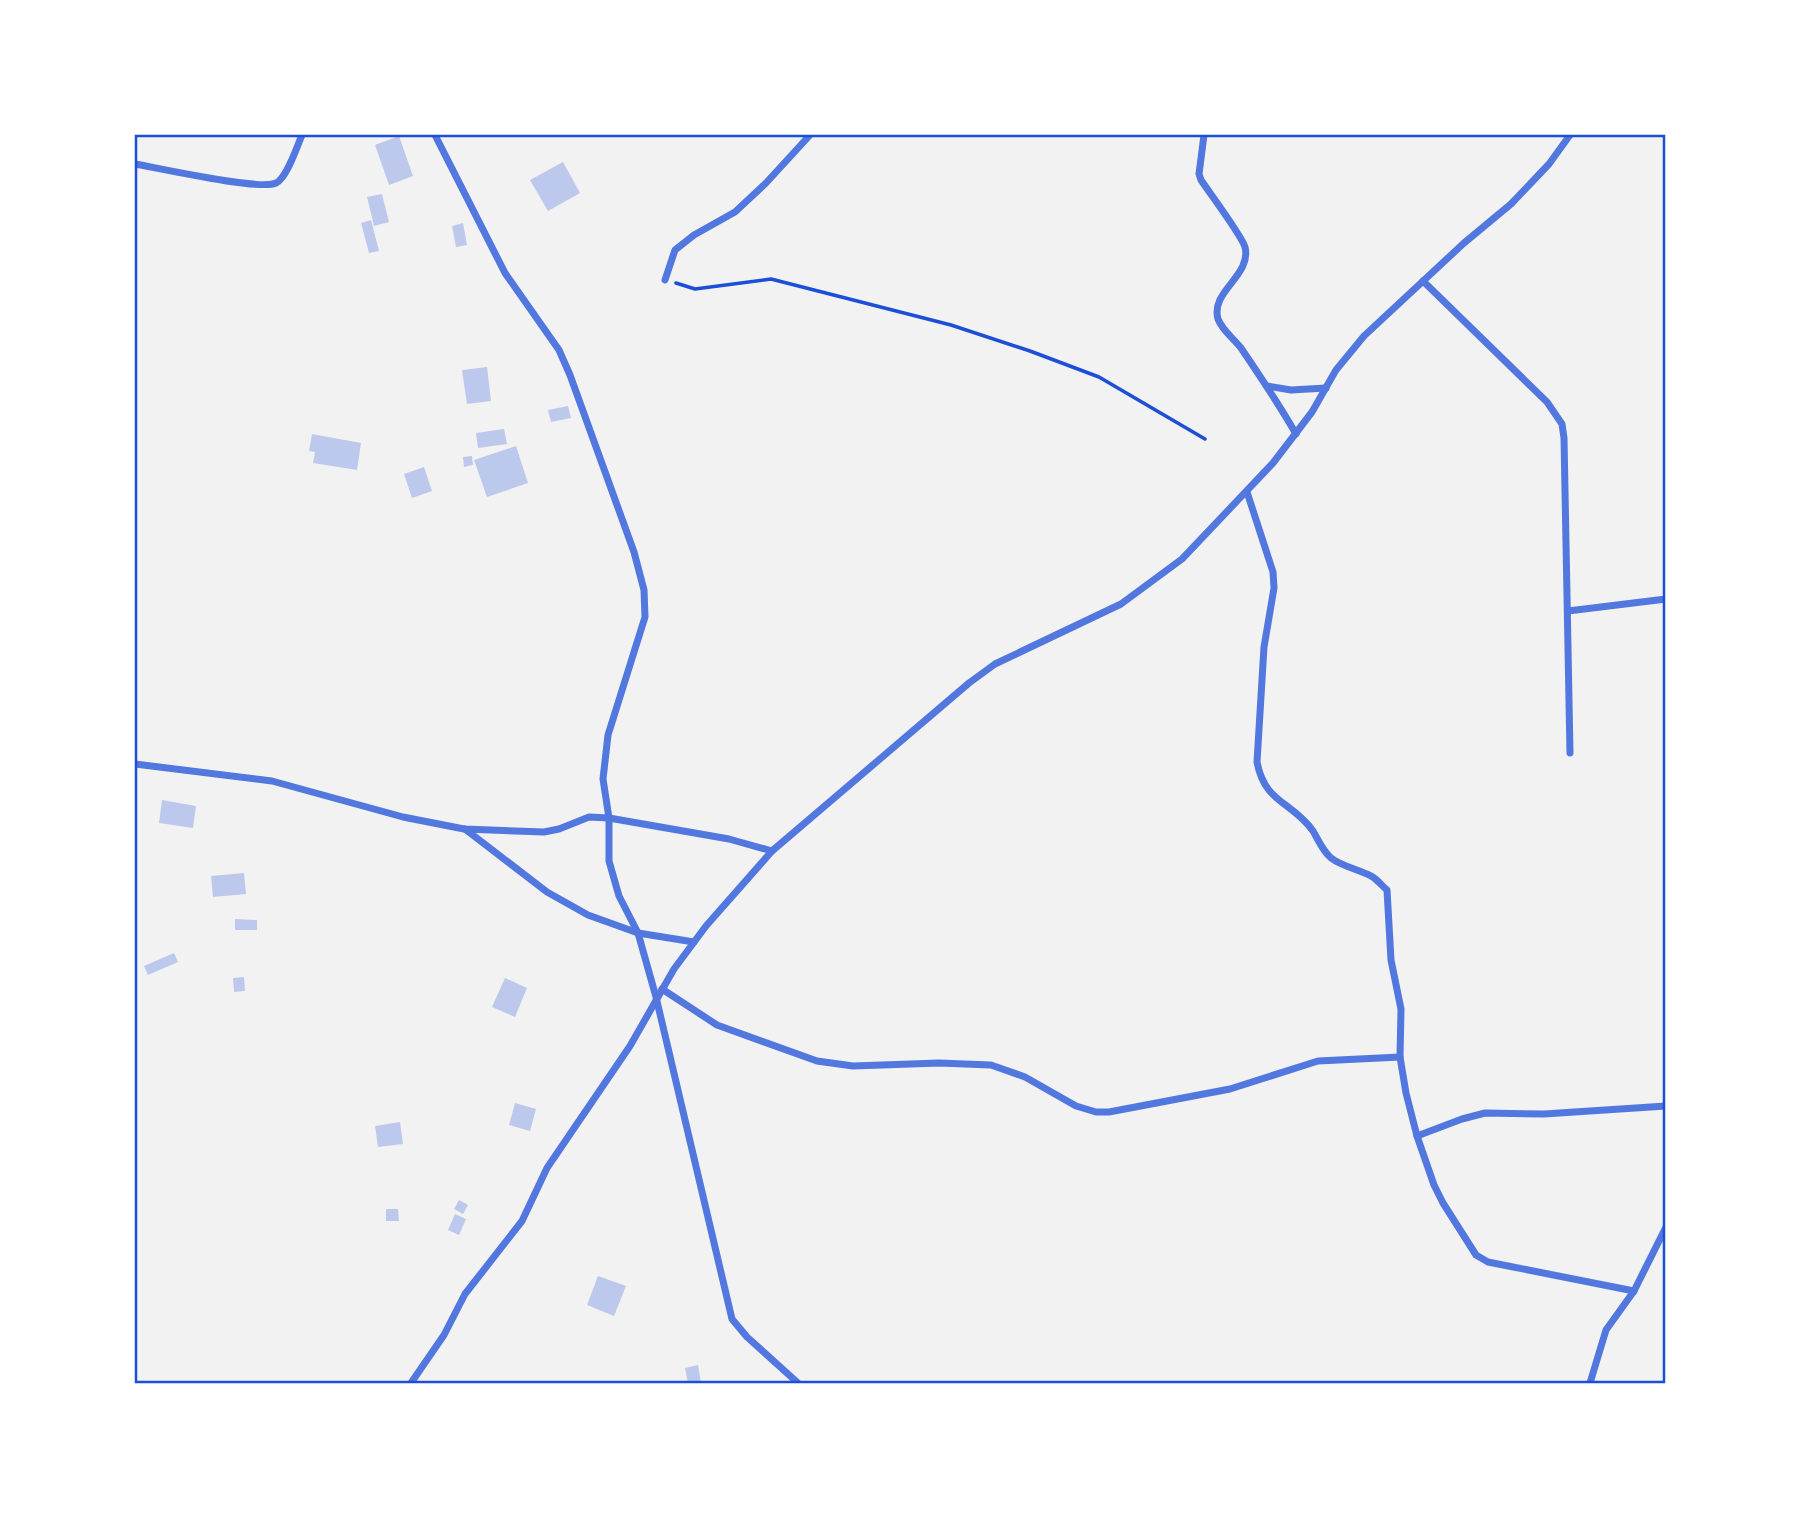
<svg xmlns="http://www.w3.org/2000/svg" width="1801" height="1518" font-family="'Public Sans',sans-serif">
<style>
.building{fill:#bdc9ec}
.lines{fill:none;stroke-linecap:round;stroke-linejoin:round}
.path{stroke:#1d4ed8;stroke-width:3.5}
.minor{stroke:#5277de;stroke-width:7}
.neatline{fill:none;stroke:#1d4ed8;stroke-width:2.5}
</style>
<rect width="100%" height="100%" fill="#f2f2f2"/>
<g class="building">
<polygon points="399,136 413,176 389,185 375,145"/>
<polygon points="563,162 580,193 548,211 530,180"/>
<polygon points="382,194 389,222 374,226 367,197"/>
<polygon points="371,220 379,251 369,253 361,223"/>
<polygon points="463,223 467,245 456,247 452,226"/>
<polygon points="487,367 491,401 467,404 462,370"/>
<polygon points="568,406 571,418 551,422 548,410"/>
<polygon points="504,429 507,444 478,448 476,433"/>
<polygon points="312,434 361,443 357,470 313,463 315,452 309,451"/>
<polygon points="516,446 528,483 487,497 474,460"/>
<polygon points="472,456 473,465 464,467 463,457"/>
<polygon points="424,467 432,491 412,498 404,474"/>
<polygon points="162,800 196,806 193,828 159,823"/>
<polygon points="244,873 246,894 213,897 211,876"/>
<polygon points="235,919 257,920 257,930 235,930"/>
<polygon points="174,953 178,962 148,975 144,966"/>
<polygon points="244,977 245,991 234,992 233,978"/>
<polygon points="505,978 527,988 515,1017 492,1007"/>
<polygon points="515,1103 536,1109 530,1131 509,1125"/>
<polygon points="400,1122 403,1144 378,1147 375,1126"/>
<polygon points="459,1200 468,1205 463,1214 454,1209"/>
<polygon points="386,1209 398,1209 399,1221 386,1221"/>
<polygon points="455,1214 466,1219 459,1235 448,1230"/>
<polygon points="598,1276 626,1286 614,1316 587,1305"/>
<polygon points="698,1365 701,1383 688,1383 685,1368"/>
</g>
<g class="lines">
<polyline class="path" points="676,283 695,289 771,279 951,325 1030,351 1099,377 1205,439"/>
<g class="minor">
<polyline points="435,135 505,273 559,350 570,375 634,552 644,590 645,617 608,735 603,779 609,818 609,861 619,896 638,933 656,997 732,1319 747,1337 798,1383"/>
<path d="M1204,135L1199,174L1201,180C1209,192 1242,236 1245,247C1252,276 1210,291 1218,319C1222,330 1234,339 1241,348C1260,376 1279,404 1296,434"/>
<path d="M135,164C158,168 260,191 276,183C287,178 297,146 302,135"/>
<polyline points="665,280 675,250 694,235 735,212 766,183 810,135"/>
<polyline points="1423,281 1547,402 1562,424 1564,438 1570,753"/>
<polyline points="1267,386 1291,390 1326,388"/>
<path d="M1247,492L1273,572L1274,588L1264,647L1257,762C1265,804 1292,801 1313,831C1319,841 1322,850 1331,858C1343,867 1358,869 1371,876C1377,879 1382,886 1387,890L1391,960L1401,1009L1400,1057L1406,1093L1417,1136L1434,1185L1443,1203L1476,1255L1488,1262L1634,1291"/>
<polyline points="1568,611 1666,599"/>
<polyline points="135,764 272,781 403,817 464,829 544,832 559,829 589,817 609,818 729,839 772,851"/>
<polyline points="465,829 547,892 588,915 638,933 694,942"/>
<polyline points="662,989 717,1025 817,1061 853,1066 939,1063 991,1065 1025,1077 1076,1106 1096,1112 1109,1112 1230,1089 1318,1061 1400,1057"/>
<polyline points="1417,1136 1462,1119 1485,1113 1544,1114 1666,1106"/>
<polyline points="411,1383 444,1335 465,1294 522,1221 547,1168 630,1046 674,969 706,926 772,851 969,683 995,664 1121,604 1182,559 1273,463 1312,412 1336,370 1364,336 1464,243 1511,204 1549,164 1570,135"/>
<polyline points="1590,1383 1606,1330 1634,1291 1666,1227"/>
</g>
</g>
<rect width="1801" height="1518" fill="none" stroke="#ffffff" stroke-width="273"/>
<rect x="136" y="136" width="1528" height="1246" class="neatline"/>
</svg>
